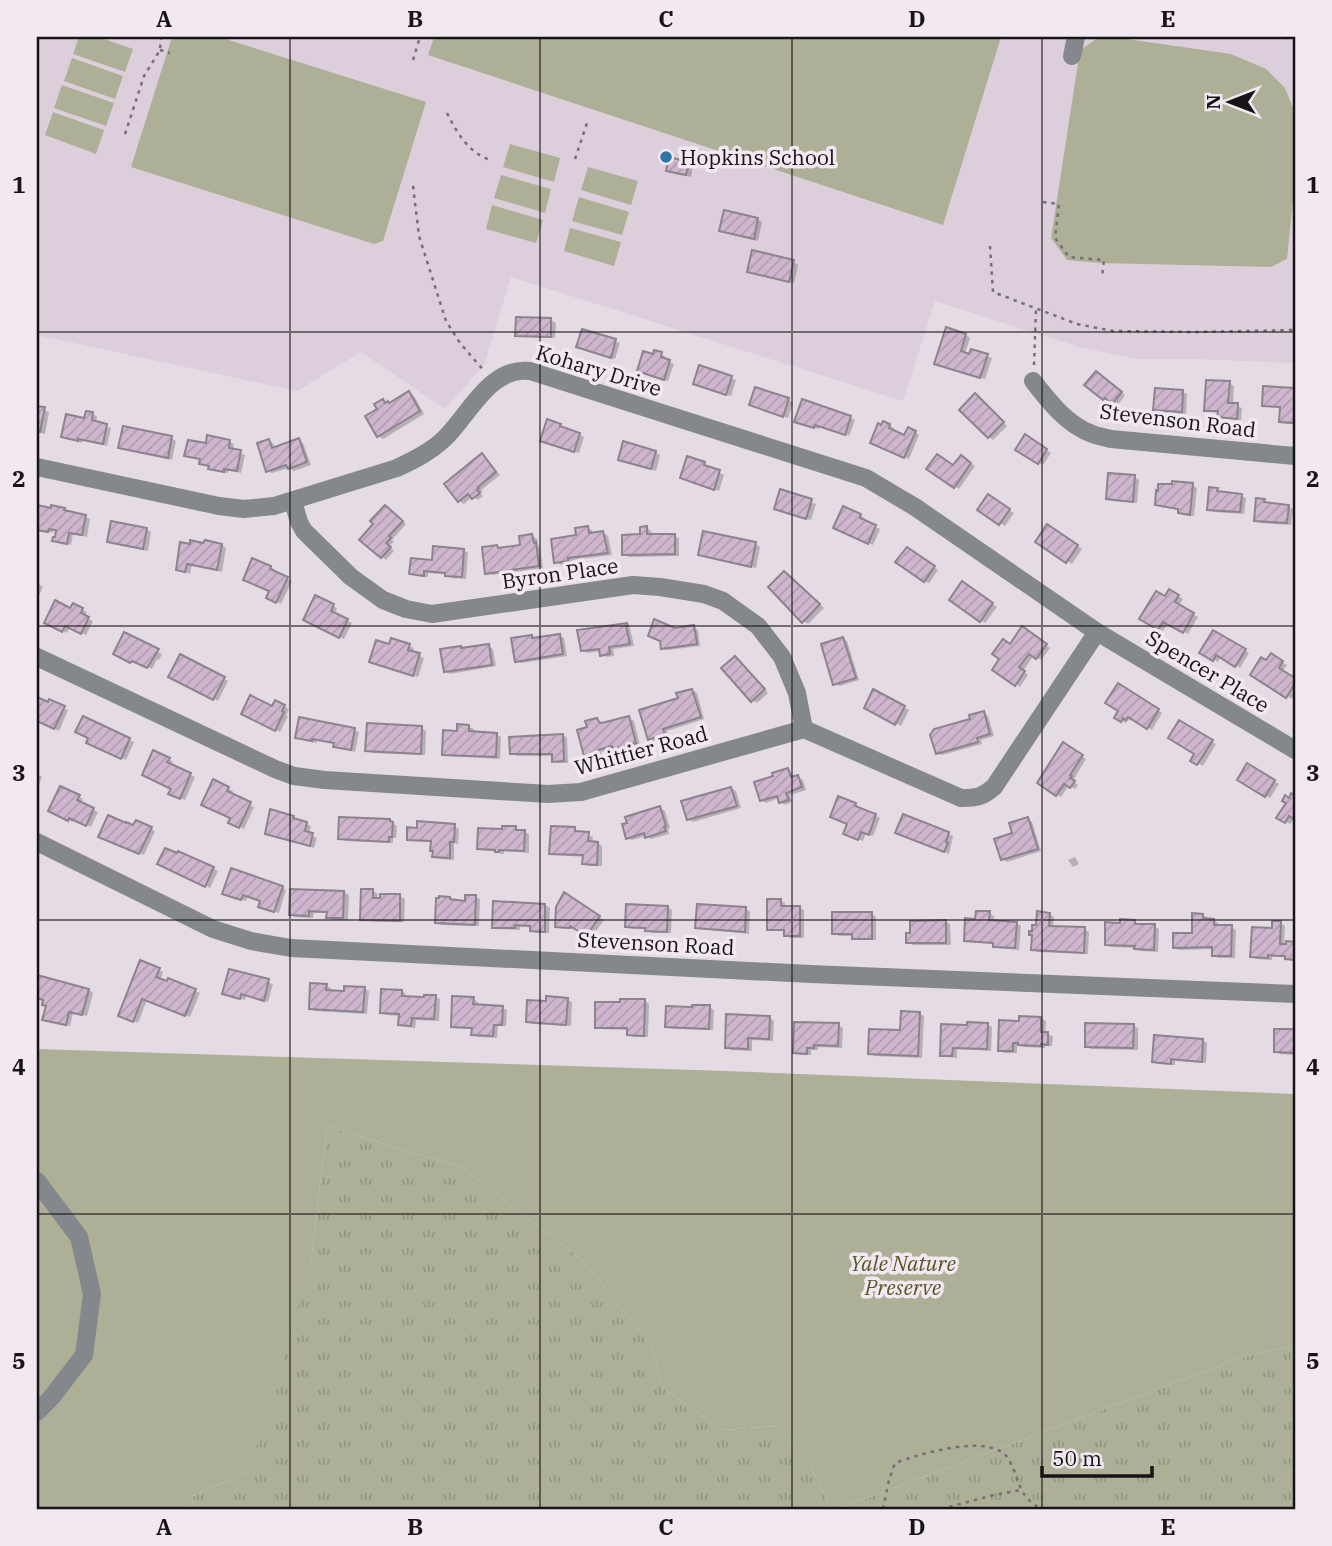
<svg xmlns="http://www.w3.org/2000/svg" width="1332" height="1546" font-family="'IBM Plex Serif',serif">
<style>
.built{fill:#ddcedc}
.grass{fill:url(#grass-tufts)}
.green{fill:#adb097}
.shadow{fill:#0003}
.building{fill:url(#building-hatch);stroke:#8c848c;stroke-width:2}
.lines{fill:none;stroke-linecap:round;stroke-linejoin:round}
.path{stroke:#767076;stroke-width:2.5;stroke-dasharray:3.5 5;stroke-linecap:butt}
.minor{stroke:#84888c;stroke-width:18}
.grid{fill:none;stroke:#171316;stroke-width:2;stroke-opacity:0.55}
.poi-dot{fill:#3075aa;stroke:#f2e8f1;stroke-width:2.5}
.labels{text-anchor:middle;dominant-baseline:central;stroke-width:7;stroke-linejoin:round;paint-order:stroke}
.poi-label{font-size:21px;fill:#171316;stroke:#f2e8f1;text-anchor:start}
.street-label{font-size:21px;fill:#171316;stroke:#f2e8f1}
.park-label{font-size:21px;font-style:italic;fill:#545723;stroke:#f2e8f1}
.neatline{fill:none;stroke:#171316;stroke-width:2.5}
.grid-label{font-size:23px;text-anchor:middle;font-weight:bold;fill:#171316}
</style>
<defs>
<pattern id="grass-tufts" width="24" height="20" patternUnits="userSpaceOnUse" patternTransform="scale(1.75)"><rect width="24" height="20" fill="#adb097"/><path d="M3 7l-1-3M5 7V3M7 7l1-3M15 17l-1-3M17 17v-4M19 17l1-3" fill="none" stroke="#949681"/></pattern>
<pattern id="building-hatch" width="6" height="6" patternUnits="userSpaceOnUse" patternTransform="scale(1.75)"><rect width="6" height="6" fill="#cfb6ce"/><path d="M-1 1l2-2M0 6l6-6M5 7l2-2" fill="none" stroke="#b19cb0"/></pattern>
</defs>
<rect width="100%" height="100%" fill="#e4dbe4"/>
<polygon class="built" points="37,37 1295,37 1295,363 1195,359 1136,359 1079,347 935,301 903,401 511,277 484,365 445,409 361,352 297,391 37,335"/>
<g class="grass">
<polygon points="327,1126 463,1168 583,1261 651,1345 663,1388 723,1430 777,1426 809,1463 831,1509 191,1509 193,1496 247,1472 311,1262"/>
<polygon points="1295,1345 1295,1509 838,1509 1243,1357"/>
</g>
<g class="green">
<polygon points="79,37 98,37 133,49 125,72 73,54"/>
<polygon points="172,37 219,37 426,102 383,241 374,244 131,167"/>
<polygon points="434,37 1001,37 943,225 428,55"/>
<polygon points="1099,37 1113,37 1231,54 1266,69 1285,88 1295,113 1295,180 1287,259 1271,267 1099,263 1067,260 1051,238 1080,50"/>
<polygon points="72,58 123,76 115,99 64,81"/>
<polygon points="62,85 114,103 106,126 54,108"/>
<polygon points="53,112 104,130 96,154 45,135"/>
<polygon points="510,144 560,158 554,182 503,167"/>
<polygon points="588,167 638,181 631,205 581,190"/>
<polygon points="501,175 551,189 545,213 494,198"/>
<polygon points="579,197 629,212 622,235 572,221"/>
<polygon points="492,205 543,220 536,243 486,229"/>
<polygon points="570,228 621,242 614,266 564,251"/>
<polygon points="37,1049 726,1071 1295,1094 1295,1345 1243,1357 838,1509 831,1509 809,1463 777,1426 723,1430 663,1388 651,1345 583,1261 463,1168 327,1126 311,1262 269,1411 247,1472 193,1496 191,1509 37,1509"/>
</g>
<g class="shadow">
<polygon points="670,159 689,163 693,166 691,177 673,173 668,170"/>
<polygon points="725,212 758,220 762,222 758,241 725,233 721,230"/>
<polygon points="753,252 794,262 798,265 794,283 753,274 749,271"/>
<polygon points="551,320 556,323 555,338 522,337 517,335"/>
<polygon points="583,331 620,343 615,359 583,349"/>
<polygon points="966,335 970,338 965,354 987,356 992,358 985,379 936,364"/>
<polygon points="663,355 666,357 665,360 674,364 668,381 643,373 660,366"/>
<polygon points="1101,375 1125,395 1118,405 1110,400 1108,401 1104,399"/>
<polygon points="731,378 736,380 731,396 699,386"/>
<polygon points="1229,383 1234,386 1233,405 1242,408 1241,420 1224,419 1219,416 1220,413 1211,412 1206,410"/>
<polygon points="1265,388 1295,390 1295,424 1286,424 1281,421 1282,408 1269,407 1264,405"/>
<polygon points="1183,392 1187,394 1186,414 1159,412 1155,409"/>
<polygon points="409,393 414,396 424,414 383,439 378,436 380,410 383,401 390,404"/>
<polygon points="980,398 1007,426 993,440 989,437"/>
<polygon points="788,400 793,402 788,418 756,407"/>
<polygon points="37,407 49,412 45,434 37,432"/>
<polygon points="87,413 97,416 96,423 111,428 107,446 83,440 82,443 63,436 85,420"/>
<polygon points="850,417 855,420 849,436 820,426 819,429 801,424"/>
<polygon points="883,423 894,428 892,432 905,437 915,432 919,435 909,459 876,445"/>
<polygon points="560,425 584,437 579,453 546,443"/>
<polygon points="1025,437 1051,453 1043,465 1017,449"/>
<polygon points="171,438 176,441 172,460 125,450 120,447"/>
<polygon points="299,440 303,443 311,465 294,471 289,468 272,473 268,471 269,441 273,443 275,448"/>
<polygon points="229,442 234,444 233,451 245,455 241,473 229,470 228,473 215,471 210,468 210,466 201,463 201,460 186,455 207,445"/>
<polygon points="655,452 660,455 656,471 625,462"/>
<polygon points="482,455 486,458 500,475 481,490 483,491 480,493 483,496 478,500 473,496 464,504 459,501"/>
<polygon points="966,460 975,466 959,489 955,486 954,467"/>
<polygon points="704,464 708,466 708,468 724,475 719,491 686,480"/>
<polygon points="1135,477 1139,480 1137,503 1112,501 1108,498"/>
<polygon points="1192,485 1197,488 1194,516 1184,515 1180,512 1180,510 1161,507 1156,504"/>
<polygon points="1217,490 1223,493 1241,496 1246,498 1244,514 1213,512 1209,509"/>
<polygon points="781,491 816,504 811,520 780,511"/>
<polygon points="989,496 1014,513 1005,526 979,509"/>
<polygon points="1264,501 1270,504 1288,507 1293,509 1291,525 1260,523 1255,520"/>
<polygon points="39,507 64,509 90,519 87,537 73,534 71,545 54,540 56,539 58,531 53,530 53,533 37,529 37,517"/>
<polygon points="390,510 406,524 392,540 394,542 389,546 394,551 386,560 382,557"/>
<polygon points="860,516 865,518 863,521 880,529 873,545 839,530"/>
<polygon points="1048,526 1082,549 1072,564 1038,541"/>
<polygon points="587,528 592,530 593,534 603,533 608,536 612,555 572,560 572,563 561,565 556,562"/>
<polygon points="647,528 651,531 652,536 674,536 679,538 679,556 629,557 624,554 642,536"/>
<polygon points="147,530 151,532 148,551 114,544 109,541"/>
<polygon points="704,533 756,544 760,547 756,568 704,557 700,554"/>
<polygon points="532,536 537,539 538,545 540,547 543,568 492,575 487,573 497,547 501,549 522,546"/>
<polygon points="182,544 222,545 226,548 222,572 192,565 190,574 178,569"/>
<polygon points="464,550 468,553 466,579 451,578 446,574 428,573 428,577 416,576 411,574 434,562"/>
<polygon points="911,551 938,570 929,583 924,581"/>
<polygon points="253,560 271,567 275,570 274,573 292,581 281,604 272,600 271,591"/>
<polygon points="789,576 824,608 808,624 803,621"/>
<polygon points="37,583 43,587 37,599"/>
<polygon points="967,586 997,607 985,623 981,620"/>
<polygon points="1170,591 1183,599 1179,606 1198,617 1188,634 1168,623 1163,631 1142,619 1165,599"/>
<polygon points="316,597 337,608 334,615 352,623 344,639 305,620"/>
<polygon points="74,605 87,612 84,617 93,621 86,635 70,627 67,633 46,622 71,610"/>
<polygon points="625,625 630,628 634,646 613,649 614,656 607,657 602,654 601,651 587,653 582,650"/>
<polygon points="693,627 698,630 700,646 668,650 663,648 675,630"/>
<polygon points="1027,631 1050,648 1041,660 1034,655 1023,671 1028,675 1020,687 1016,684 1011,646"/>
<polygon points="1214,632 1249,653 1240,668 1221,656 1218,662 1202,652"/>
<polygon points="124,634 162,654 159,660 157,659 152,669 137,662 136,664 115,653"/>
<polygon points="559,635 564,638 567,656 521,663 516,660 531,637 535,639"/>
<polygon points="843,639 847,641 859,680 840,686 835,684"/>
<polygon points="390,646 409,646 414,648 412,653 424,658 418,677 376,664"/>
<polygon points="488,646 493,649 496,666 450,674 445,671 460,647 464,650"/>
<polygon points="180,656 228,681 218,701 170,676"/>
<polygon points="1271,656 1287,665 1282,672 1295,680 1295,693 1292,699 1252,675 1267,662"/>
<polygon points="739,661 768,693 757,703 752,700"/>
<polygon points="1118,686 1162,713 1152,730 1133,718 1131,721 1129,719 1126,723 1116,718 1121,711"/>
<polygon points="692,690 697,693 704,719 667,731 669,737 654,741 649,738 680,699"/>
<polygon points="874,692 909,710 901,726 866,707"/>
<polygon points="37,699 68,710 59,731 37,720"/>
<polygon points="275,702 289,709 286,715 288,716 280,732 243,714 272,708"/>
<polygon points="983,713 988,716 994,736 981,740 982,744 942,755 937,753 972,720"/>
<polygon points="629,718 634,721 640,745 619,750 616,748 601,752 602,755 590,758 585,755 589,729 597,720 603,725"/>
<polygon points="83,719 134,742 126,760 93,745"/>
<polygon points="1179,722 1216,744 1203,766 1192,760 1196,753"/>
<polygon points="469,727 474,729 473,733 497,735 501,737 500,759 448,756 444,754 458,733"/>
<polygon points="422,728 426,731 425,755 372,753 367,750"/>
<polygon points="354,730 359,732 355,752 340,748 335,746 336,744 317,740 316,743 302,740 297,737"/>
<polygon points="563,735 567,738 568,763 558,763 554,761 553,756 517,756 512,753"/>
<polygon points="1064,745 1086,759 1074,779 1075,779 1074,782 1078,785 1075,789 1069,785 1061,797 1039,783"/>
<polygon points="169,759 173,762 171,766 195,777 185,800 171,793 173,788 148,777"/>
<polygon points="1248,765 1279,784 1270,798 1239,780"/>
<polygon points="788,770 792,773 794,778 798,777 803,780 806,790 790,795 792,802 785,805 780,802 779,798 766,803 761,800 775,777"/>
<polygon points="37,774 42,777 37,789"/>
<polygon points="213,781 233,791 231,795 254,807 244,829 230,822 232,818"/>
<polygon points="61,788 83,799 81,804 98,812 91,827 74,819 73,822 55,813"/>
<polygon points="731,788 736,791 741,808 693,822 688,819"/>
<polygon points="1292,796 1295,798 1295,818 1290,824 1279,818"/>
<polygon points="855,804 860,807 859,809 880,818 873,836 866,833 863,841 850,836"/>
<polygon points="660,808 665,811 670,828 668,829 669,834 651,839 646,836 632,840 628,838"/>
<polygon points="272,811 293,817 311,826 309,834 317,838 314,848 271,835"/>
<polygon points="904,816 953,836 949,854 902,835"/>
<polygon points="1027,819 1032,822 1041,851 1007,862 1002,859 1014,834"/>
<polygon points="389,821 397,826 396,838 393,838 393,843 345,841 340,838"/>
<polygon points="137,822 155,831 144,855 104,839 134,828"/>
<polygon points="454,826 459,829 458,844 454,843 454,860 439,859 434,856 432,842 413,841 408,839"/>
<polygon points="515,828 529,834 529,853 504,851 504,854 501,854 497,851 483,850 479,848 504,831"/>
<polygon points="574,829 593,837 592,843 598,843 602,846 602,866 588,866 584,863 584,857 556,855 551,853"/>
<polygon points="177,856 198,861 218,871 210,888 160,863"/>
<polygon points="1075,857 1079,864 1073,867 1068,860"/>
<polygon points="282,887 286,890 279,913 264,908 262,901 248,896 246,901 229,895"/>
<polygon points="362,891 373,891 378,894 377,900 400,896 405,899 404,922 366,921 362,919"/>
<polygon points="344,892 349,895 348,920 333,920 328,917 328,913 314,913 313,918 295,917 291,914"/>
<polygon points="565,895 604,920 592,937 574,927 574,929 562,929 557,926"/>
<polygon points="475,897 480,899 479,926 441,925 437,922 450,898 455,901 466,903"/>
<polygon points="780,901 785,903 785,908 800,908 804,910 804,938 790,938 786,935 786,931 773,931 769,929"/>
<polygon points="545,905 550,908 549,933 536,933 531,930 531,927 520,927 520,930 498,929 493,927"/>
<polygon points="667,907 672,910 671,933 652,933 646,929 632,929 627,926"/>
<polygon points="746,909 750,912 749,934 701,929 697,927"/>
<polygon points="989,913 994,916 993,922 1016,923 1021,926 1019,950 999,948 995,944 970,942 966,940 977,921"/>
<polygon points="872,914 876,917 876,940 859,940 854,938 854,936 839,936 834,933"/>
<polygon points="1049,914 1054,917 1053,928 1084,929 1089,932 1088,954 1038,952 1033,949 1034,936"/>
<polygon points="1203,915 1208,918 1208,920 1214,920 1218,923 1218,927 1231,927 1236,930 1235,958 1218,958 1214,955 1214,949 1179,950 1175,947 1194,935"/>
<polygon points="946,922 950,924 951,945 913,945 908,942"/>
<polygon points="1135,922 1139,924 1154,926 1159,929 1158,952 1141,951 1135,948 1111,947 1106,944"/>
<polygon points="1281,923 1285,926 1284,943 1295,944 1295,961 1291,961 1287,957 1272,957 1272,960 1256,959 1252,956"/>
<polygon points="159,970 163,972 160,981 168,984 169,980 200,993 190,1017 147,1000 138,1023 125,1017"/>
<polygon points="230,971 273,984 268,1002 246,996 245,1000 224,993"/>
<polygon points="38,977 89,990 93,993 87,1016 73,1013 70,1026 49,1022 44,1019 48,1006 45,1000 37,998"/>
<polygon points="326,986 331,988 331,992 345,992 364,989 369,991 367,1014 315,1011 310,1008"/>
<polygon points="402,991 406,994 406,998 435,997 440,999 439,1021 416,1020 415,1028 405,1027 400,1024 401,1016 386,1015 382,1012"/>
<polygon points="473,999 478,1002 478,1006 502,1008 507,1010 506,1026 498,1026 497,1038 478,1037 473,1034 473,1029 457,1028 453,1026"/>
<polygon points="568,1000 572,1002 571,1026 532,1024 528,1021 548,1003"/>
<polygon points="645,1001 649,1004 648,1037 633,1037 628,1034 628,1030 601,1029 596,1027"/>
<polygon points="709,1007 714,1010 713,1030 672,1029 667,1026"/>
<polygon points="919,1013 924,1016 922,1058 874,1056 870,1053 902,1032"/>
<polygon points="770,1018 774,1021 773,1041 752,1040 752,1051 731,1050 727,1047"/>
<polygon points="1020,1018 1041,1018 1046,1021 1045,1034 1053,1036 1052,1046 1045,1046 1045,1048 1024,1047 1017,1045 1017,1053 1004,1053 999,1050 1020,1023"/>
<polygon points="987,1024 992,1027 991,1051 957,1049 957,1058 946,1057 942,1055"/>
<polygon points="838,1025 843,1028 842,1048 818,1047 818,1050 811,1050 811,1055 799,1055 794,1052"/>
<polygon points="1134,1026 1138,1028 1138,1050 1091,1049 1087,1046"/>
<polygon points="1276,1031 1295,1032 1295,1055 1280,1054 1275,1051"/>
<polygon points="1203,1041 1207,1043 1206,1063 1175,1061 1175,1065 1158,1064 1153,1061"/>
</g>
<g class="building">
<polygon points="669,157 689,162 686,175 666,171"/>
<polygon points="724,210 758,218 754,239 719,231"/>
<polygon points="752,250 794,260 789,282 747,272"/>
<polygon points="516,317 551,318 551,337 515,336"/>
<polygon points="946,327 966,334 961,351 969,354 971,349 988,354 980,378 934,364"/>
<polygon points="582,329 616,339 611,358 576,347"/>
<polygon points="654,350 662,352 661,357 670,360 664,380 637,371 643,351 653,354"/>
<polygon points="699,365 732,376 726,395 693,384"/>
<polygon points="1096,371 1122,392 1112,404 1105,398 1103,400 1084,385"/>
<polygon points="1206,380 1230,381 1228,403 1238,403 1237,419 1217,417 1218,411 1204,411"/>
<polygon points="1263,386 1295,388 1295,423 1279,422 1280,407 1262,406"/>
<polygon points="755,387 789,398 783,417 749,405"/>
<polygon points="1155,388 1183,390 1182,412 1153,410"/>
<polygon points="409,391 420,411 377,437 365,416 377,409 374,404 383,399 385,403 388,401 389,403"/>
<polygon points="975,393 1004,422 988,438 959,410"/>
<polygon points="802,399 851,416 845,435 815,425 814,428 794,422"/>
<polygon points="37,406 45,407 40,432 37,432"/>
<polygon points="86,411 93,412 92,420 107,424 103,444 78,439 78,441 61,437 66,414 84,418"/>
<polygon points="547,419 561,424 560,426 580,433 574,452 540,441"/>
<polygon points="883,421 890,424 889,428 904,435 908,427 916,431 904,458 870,443 878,423 881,425"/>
<polygon points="123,426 172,436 168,458 118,448"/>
<polygon points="1025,434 1047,449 1038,464 1015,450"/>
<polygon points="207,435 230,440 229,448 241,450 237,471 224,469 224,472 208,469 209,466 199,464 200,459 184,456 188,440 206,443"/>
<polygon points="299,438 307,462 288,469 286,465 266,472 257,443 269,439 272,448"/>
<polygon points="623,441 656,451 651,469 618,460"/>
<polygon points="482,453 496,472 478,487 479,488 477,490 480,493 472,499 468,494 458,502 444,484"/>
<polygon points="937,454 953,465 961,455 971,463 954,488 926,469"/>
<polygon points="687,456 705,462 704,465 720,470 714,490 680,478"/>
<polygon points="1108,473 1135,475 1133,502 1106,499"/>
<polygon points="1172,481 1193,483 1190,515 1178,513 1178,509 1155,505 1156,490 1158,491 1158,484 1172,484"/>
<polygon points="1209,487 1218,488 1217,491 1242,494 1240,512 1207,510"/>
<polygon points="780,489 812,499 806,519 774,509"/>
<polygon points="988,494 1010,509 999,525 977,510"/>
<polygon points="1256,498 1265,499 1264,502 1289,505 1287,523 1254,521"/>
<polygon points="37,505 51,508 51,505 65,508 64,510 86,515 82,535 69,533 67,544 52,541 53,537 55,537 56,530 49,529 48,532 37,530"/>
<polygon points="385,505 403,521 389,536 391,538 386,543 391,547 381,558 359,540 373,524 370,521"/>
<polygon points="843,506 861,514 860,518 876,525 868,544 833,528"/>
<polygon points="111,521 147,528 143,549 107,542"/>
<polygon points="1047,524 1078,545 1066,563 1035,542"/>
<polygon points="588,526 589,533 603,531 608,553 568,558 568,561 554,563 551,539 576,535 575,528"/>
<polygon points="647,526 647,534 675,534 675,554 622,555 622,535 640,534 640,527"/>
<polygon points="703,531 756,542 751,567 698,555"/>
<polygon points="532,534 534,543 536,542 539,566 485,574 482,547 497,545 498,548 520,545 519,536"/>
<polygon points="190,540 203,543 205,540 222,544 217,570 187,564 185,572 176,570 180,542 190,544"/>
<polygon points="433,546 464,549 462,577 445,576 445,573 424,571 424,576 409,574 411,558 432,560"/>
<polygon points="907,547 935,566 924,582 895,562"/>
<polygon points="252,558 271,566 270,569 288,577 276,603 266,598 269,591 243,580"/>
<polygon points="784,571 820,604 802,623 768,587"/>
<polygon points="962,581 993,603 980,622 949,600"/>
<polygon points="1169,589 1179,595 1175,602 1194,613 1183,633 1163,622 1158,630 1139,619 1156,591 1165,596"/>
<polygon points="315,595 334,604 331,611 348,619 339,638 303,620"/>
<polygon points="55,600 70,608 73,603 83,608 81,613 89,617 81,634 65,626 62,632 44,623"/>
<polygon points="654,619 675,628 694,625 697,644 661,649 660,641 648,636"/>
<polygon points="627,623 628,626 626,626 630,644 609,647 610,654 600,656 599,649 581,651 577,630"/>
<polygon points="1022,626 1047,644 1036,659 1029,654 1019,667 1025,671 1015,686 992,670 999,659 992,654 1003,639 1010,644"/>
<polygon points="1213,630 1246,649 1235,667 1216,655 1213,661 1199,653"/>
<polygon points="124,632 159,649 147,668 132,661 130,663 113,654"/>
<polygon points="560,634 563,654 515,662 511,638 532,635 532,638"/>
<polygon points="843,637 856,678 833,685 821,644"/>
<polygon points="391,638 410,644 408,650 420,653 413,676 369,662 376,640 389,644"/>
<polygon points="489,644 492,665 444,672 440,649 461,646 461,648"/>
<polygon points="1271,653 1283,661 1279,668 1295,678 1295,683 1286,698 1250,675 1261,657 1266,660"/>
<polygon points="180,654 225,677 213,700 168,677"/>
<polygon points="735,656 765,689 751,702 721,668"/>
<polygon points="1118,683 1159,709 1147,729 1128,717 1126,720 1123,718 1121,722 1114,718 1118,711 1105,703"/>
<polygon points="692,689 701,717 663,729 665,734 648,740 639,710 678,698 676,693"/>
<polygon points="873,689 905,706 895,725 864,708"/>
<polygon points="250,695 272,706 275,700 285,705 282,711 284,712 275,731 241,714"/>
<polygon points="37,697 48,702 49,699 65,706 54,729 37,721"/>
<polygon points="984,711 990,734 977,738 978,742 936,754 930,735 934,729 970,719 969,715"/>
<polygon points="83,716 130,738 121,759 86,743 88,738 75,732"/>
<polygon points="629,716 636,743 613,749 612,746 598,750 598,753 584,756 577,730 587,727 585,721 597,718 599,722 602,723"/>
<polygon points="299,717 355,728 351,750 333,747 334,743 312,739 312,741 295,738"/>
<polygon points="1179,720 1213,740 1197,765 1190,761 1194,754 1168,738"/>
<polygon points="367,723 422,726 421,754 365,751"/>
<polygon points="457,724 469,725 469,731 497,733 496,757 442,755 443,730 457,731"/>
<polygon points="563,734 564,761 552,762 552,754 510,754 509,737"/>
<polygon points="1063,742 1083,755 1070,775 1072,776 1070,778 1075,781 1070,788 1064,784 1056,796 1037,783"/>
<polygon points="153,750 170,758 167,762 191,773 180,799 168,794 171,789 142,775"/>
<polygon points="1247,763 1275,780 1265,797 1237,780"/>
<polygon points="788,768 791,777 798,775 802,787 786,793 789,800 779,803 777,796 760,801 754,782 773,776 772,773"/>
<polygon points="213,779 229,787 227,791 251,802 239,828 228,823 230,818 201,805"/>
<polygon points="60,786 80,795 77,800 94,808 86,826 69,818 68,821 48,811"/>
<polygon points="731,787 737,806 687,820 681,801"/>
<polygon points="1291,793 1295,796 1295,820 1289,816 1285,823 1276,818 1286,803 1282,801 1285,795 1289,798"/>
<polygon points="838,796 856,803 855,806 876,814 869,835 861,832 858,840 843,834 847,824 830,817"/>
<polygon points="660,806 666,826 664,827 666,831 645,838 644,833 626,839 622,824 627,823 625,817"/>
<polygon points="270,809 294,816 293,818 307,822 305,831 313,833 310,846 265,834"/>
<polygon points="903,814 949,832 946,842 948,843 944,852 895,833"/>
<polygon points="108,815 126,823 126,822 133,825 136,820 152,827 139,854 98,837"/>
<polygon points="339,817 390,819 390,821 393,822 392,837 389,837 389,842 338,839"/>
<polygon points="1028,817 1038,849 1001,860 994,839 1012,833 1009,823"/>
<polygon points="417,821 455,824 454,842 450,842 450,858 432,857 433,851 430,851 431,841 407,840 407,827 417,828"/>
<polygon points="502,826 516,826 516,830 525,830 524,851 499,850 499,852 495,852 495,850 477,849 478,828 502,829"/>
<polygon points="551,826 575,827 575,831 589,832 588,841 598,842 597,865 582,864 583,855 549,854"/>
<polygon points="165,848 177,853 178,851 214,867 205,887 157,864"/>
<polygon points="231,868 283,886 274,912 258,907 260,901 243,895 241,900 222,894"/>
<polygon points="290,889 344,891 343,918 326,918 327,912 309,911 309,916 289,915"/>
<polygon points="361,889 373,889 373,898 380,898 380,894 400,894 400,921 360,920"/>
<polygon points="564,892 600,916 586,936 570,926 570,928 555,927 556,907"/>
<polygon points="465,895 476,895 475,925 435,923 436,898 439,898 439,896 450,897 450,899 465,901"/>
<polygon points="767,899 781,899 781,906 800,906 800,936 784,936 784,930 767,930"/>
<polygon points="493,901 545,904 545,932 530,931 530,926 515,925 515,928 492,928"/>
<polygon points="626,904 668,906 667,932 645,931 645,928 625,927"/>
<polygon points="697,904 746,907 745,932 695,928"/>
<polygon points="976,911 990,911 989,920 1017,922 1015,948 993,947 993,943 964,941 965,918 975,919"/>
<polygon points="1037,911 1050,913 1049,926 1085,927 1084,953 1031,950 1032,935 1029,935 1029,931 1032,931 1032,925 1036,925"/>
<polygon points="832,912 872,912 872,939 852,939 852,934 832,934"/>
<polygon points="1192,913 1203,914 1203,918 1214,919 1214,925 1232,925 1231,956 1212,956 1212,947 1173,948 1173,933 1192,933"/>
<polygon points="1120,919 1135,920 1135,924 1155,924 1154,950 1134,949 1135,946 1105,945 1105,922 1120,923"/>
<polygon points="946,920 946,943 906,943 906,933 910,933 910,921"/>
<polygon points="1272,921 1281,921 1280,944 1286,944 1286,941 1295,942 1295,960 1285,959 1285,956 1279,956 1268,955 1268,958 1250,957 1252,927 1272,928"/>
<polygon points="140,960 160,968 156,977 167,981 168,978 196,989 185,1016 142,999 133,1022 118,1016"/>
<polygon points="229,969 269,979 264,1001 241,994 240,999 222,994"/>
<polygon points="37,975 89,989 82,1015 69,1012 66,1025 42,1020 46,1006 42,1005 43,1000 37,998"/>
<polygon points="310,983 327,984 326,990 344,991 344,986 365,987 363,1012 309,1009"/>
<polygon points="381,989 402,990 402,996 424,997 424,995 436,995 434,1019 412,1018 411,1026 398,1025 399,1014 380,1013"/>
<polygon points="452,996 474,997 473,1004 503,1006 502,1025 494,1025 493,1036 471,1035 472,1028 451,1027"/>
<polygon points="546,996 568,998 566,1025 526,1022 527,1000 546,1001"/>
<polygon points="620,999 645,999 644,1036 627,1035 627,1028 595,1028 595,1002 620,1002"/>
<polygon points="692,1005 710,1005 709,1029 665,1027 666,1006 692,1007"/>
<polygon points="901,1011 920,1012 918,1056 868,1054 869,1029 900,1030"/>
<polygon points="726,1014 770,1016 769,1039 748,1038 748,1049 725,1048"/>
<polygon points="1019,1016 1041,1017 1041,1032 1048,1032 1048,1045 1041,1044 1041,1046 1018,1045 1018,1043 1013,1043 1013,1051 998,1051 999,1020 1019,1021"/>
<polygon points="794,1022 839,1023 838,1046 814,1045 814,1048 807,1048 807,1054 793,1053"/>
<polygon points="967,1022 988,1023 987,1049 953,1048 952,1056 940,1056 941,1024 967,1025"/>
<polygon points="1085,1023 1134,1024 1133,1048 1085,1047"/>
<polygon points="1274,1029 1294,1029 1295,1031 1295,1053 1274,1052"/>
<polygon points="1154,1035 1203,1039 1202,1062 1171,1059 1171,1064 1152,1062"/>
</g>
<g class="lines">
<g class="path">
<polyline points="1225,37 1295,38"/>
<polyline points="160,50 170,53"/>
<polyline points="413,60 420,37"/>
<path d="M447,113C457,133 468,152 490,160"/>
<polyline points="125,134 144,76 160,50 161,37"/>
<polyline points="575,159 588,120"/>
<polyline points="413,186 419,236 446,321 460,343 485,372"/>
<polyline points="1043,202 1059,204 1055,238 1069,257 1104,260 1102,277"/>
<polyline points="990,246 993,292 1077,324 1113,331 1194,332 1295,330"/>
<polyline points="1034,365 1036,309"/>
<path d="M883,1509L889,1480L895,1463C919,1454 994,1431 1009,1460C1021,1482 1017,1495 1041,1509"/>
<polyline points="941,1509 994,1495 1021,1490"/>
<polyline points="1292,1509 1295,1508"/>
</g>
<g class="minor">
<polyline points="1072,56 1076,37"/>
<path d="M1033,381C1048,400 1066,424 1090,433C1096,436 1104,437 1111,439L1295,456"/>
<path d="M37,467L219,506L244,509L274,506L397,468C414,460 430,452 444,439C469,415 490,366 530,371L866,478L915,507L1097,632L1295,750"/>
<polyline points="293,501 299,522 304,531 351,577 383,600 406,609 432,614 633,585 660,587 704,594 723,601 758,626 782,657 797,693 804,729"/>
<path d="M37,657L275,769L294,776L325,780L548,794L581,792L804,729L961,798C977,798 982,797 994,787L1097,632"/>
<polyline points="37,842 213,929 251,941 291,948 811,974 1295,994"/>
<polyline points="37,1181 79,1237 92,1294 84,1355 51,1398 37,1412"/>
</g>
</g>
<path class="grid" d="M290,37V1509M540,37V1509M792,37V1509M1042,37V1509M37,332H1295M37,626H1295M37,920H1295M37,1214H1295"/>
<circle class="poi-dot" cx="666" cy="157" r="7"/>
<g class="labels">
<g class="poi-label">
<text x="680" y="157">Hopkins School</text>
</g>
<g class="street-label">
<text transform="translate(599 370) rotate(17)">Kohary Drive</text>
<text transform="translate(1178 420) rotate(7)">Stevenson Road</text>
<text transform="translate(560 573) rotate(-8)">Byron Place</text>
<text transform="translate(1208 671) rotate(31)">Spencer Place</text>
<text transform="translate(641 750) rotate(-15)">Whittier Road</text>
<text transform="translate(656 943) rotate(3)">Stevenson Road</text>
</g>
<g class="park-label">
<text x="903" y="1263">Yale Nature<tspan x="903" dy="24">Preserve</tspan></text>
</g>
</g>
<rect width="1332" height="1546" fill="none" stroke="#f2e8f1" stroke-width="77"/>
<g transform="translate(1230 102) rotate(270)" stroke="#f2e8f1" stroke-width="5" paint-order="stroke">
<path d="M0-5L12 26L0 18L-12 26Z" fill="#171316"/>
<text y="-10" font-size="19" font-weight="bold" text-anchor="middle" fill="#171316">N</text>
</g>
<path d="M1042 1466v10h110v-10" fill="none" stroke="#171316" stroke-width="3.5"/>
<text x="1052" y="1466" font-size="21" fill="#171316" stroke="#f2e8f1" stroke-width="5" paint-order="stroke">50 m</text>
<rect x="38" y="38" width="1256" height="1470" class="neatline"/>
<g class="grid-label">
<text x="164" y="27">A</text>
<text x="415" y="27">B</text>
<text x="666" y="27">C</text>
<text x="917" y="27">D</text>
<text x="1168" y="27">E</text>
<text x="19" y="193">1</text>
<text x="1313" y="193">1</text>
<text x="19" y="487">2</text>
<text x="1313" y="487">2</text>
<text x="19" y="781">3</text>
<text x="1313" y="781">3</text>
<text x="19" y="1075">4</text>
<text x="1313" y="1075">4</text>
<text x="19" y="1369">5</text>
<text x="1313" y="1369">5</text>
<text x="164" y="1535">A</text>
<text x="415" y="1535">B</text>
<text x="666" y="1535">C</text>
<text x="917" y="1535">D</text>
<text x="1168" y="1535">E</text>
</g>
</svg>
